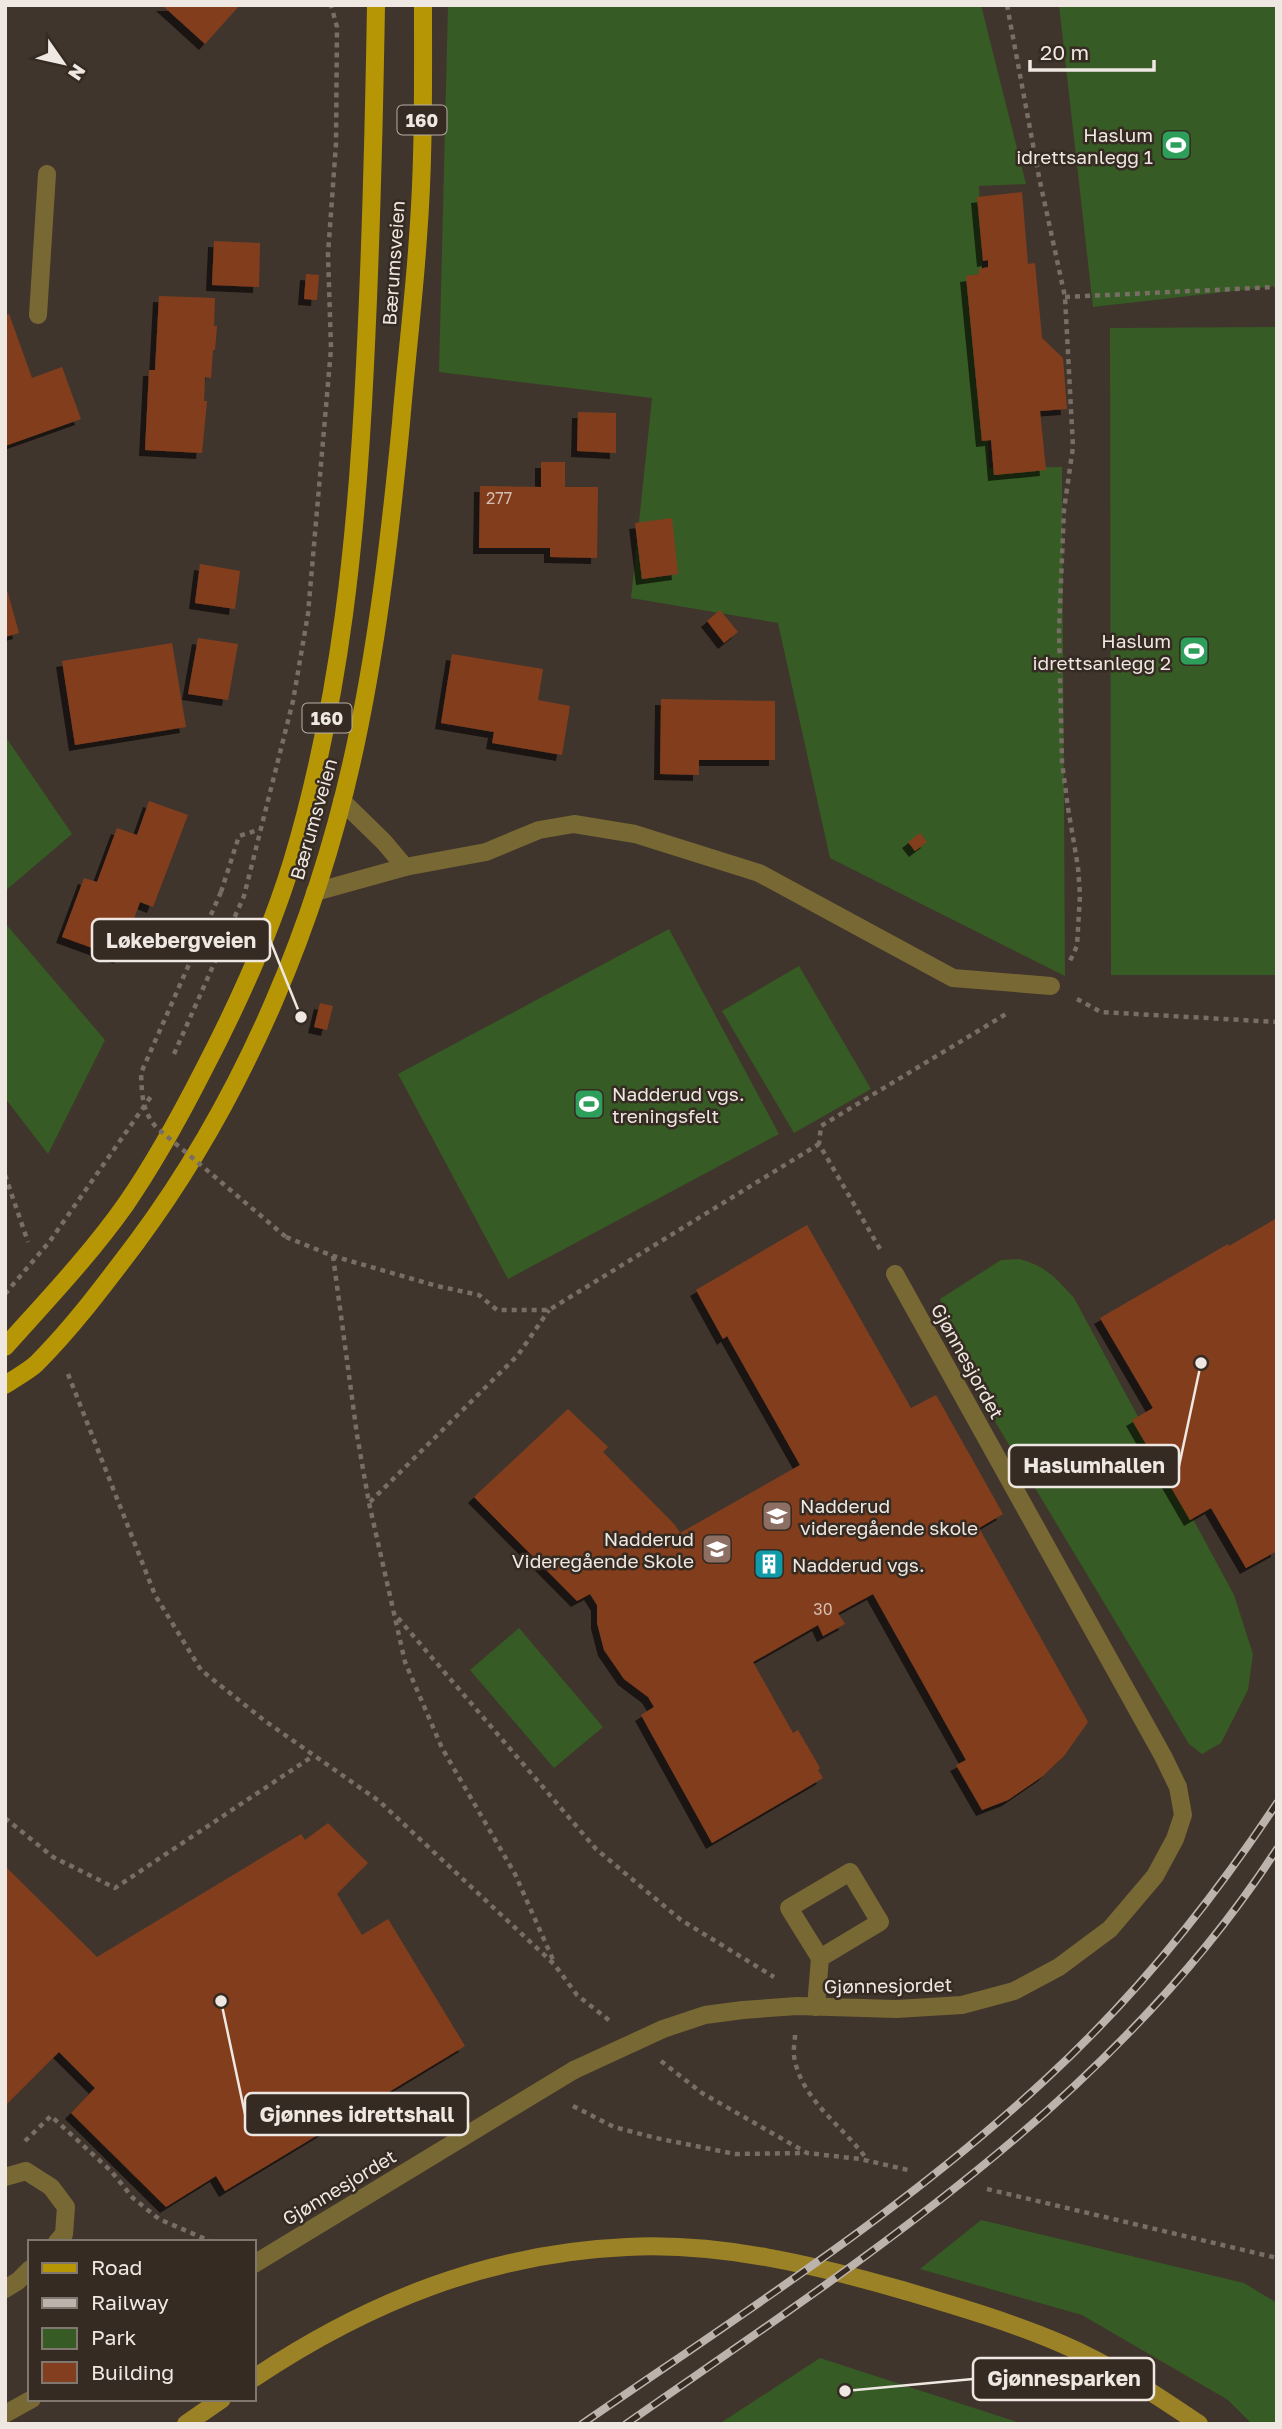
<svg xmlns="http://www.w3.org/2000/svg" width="1282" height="2429" font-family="'Golos Text',sans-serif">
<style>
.green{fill:#365b24}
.building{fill:#823e1f;filter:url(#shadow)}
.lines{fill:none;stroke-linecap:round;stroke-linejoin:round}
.path{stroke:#786e66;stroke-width:4.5;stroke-dasharray:5 5;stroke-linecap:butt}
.lane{stroke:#786834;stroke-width:18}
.street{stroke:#786834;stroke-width:18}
.secondary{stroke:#9c8227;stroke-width:18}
.primary{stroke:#b79606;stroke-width:18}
.rail-casing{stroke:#bbb3ac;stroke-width:8}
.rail{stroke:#362b22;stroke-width:5;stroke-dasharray:16;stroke-linecap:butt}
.path-bridge{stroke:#786e66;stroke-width:4.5;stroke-dasharray:5 5;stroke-linecap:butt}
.street-bridge{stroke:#786834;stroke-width:18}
.labels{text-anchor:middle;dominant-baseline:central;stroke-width:5;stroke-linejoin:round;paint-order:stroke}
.number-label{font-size:16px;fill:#d4beb1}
.shield{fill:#362b22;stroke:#b8afa8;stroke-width:2}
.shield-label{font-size:18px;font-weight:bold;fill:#efe8e2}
.poi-label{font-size:19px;fill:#efe8e2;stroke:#362b22;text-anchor:end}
.street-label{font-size:19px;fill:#efe8e2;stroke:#362b22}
.leader{fill:none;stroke:#efe8e2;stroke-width:2.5}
.callout-dot{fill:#efe8e2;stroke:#362b22;stroke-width:2.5}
.callout{fill:#362b22;stroke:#efe8e2;stroke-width:2.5}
.callout-label{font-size:21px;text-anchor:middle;font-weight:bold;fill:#efe8e2}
</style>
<defs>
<filter id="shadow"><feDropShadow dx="-6" dy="6" stdDeviation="0" flood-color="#0009"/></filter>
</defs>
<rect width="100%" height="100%" fill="#40352c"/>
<g class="green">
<polygon points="448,5 981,5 1026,184 979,186 989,468 1062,467 1065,976 830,858 778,623 631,598 652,398 439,372"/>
<polygon points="1059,5 1277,5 1277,286 1093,307"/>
<polygon points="1277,327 1277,975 1111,975 1110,328"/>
<polygon points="5,736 72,834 5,891"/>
<polygon points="5,923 105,1040 48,1154 5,1098"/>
<polygon points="669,929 779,1134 508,1279 398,1074"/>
<polygon points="799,966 871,1089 794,1133 722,1011"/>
<path d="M1019,1259C1046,1266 1056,1278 1074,1298L1234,1595L1253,1654L1248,1690L1221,1743L1202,1754L1189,1744L967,1375L940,1299L1001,1260Z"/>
<polygon points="519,1628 603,1727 554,1768 470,1670"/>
<polygon points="981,2220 1244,2283 1277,2303 1277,2424 1252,2424 1228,2400 1082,2315 920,2269"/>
<polygon points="820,2358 1023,2424 719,2424"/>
</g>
<g class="building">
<polygon points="162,5 240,5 205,44"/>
<polygon points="1022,192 1028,264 1035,263 1042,338 1063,358 1067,409 1040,411 1046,470 994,475 991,440 982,441 966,276 979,274 979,269 988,267 988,260 983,261 977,197"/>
<polygon points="214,241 260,243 259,287 212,285"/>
<polygon points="306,274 319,275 317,300 304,299"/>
<polygon points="159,296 215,298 214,326 217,326 215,350 213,350 211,378 205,377 204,401 207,401 202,453 145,450 149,370 155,370"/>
<polygon points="9,314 32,378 62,367 81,419 5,446 5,315"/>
<polygon points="578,412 616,413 616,453 577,451"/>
<polygon points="541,462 565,462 565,487 598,487 597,558 550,557 550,548 479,548 480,486 541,487"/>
<polygon points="672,518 678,574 642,579 635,523"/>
<polygon points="200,564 240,571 235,609 195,603"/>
<polygon points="5,583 19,633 5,637"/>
<polygon points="720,610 738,632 724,643 707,621"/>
<polygon points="198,638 238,644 228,700 188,694"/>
<polygon points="172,643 186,727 75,745 62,661"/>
<polygon points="452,654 543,669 538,700 570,706 562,755 492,743 494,732 441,723"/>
<polygon points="661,699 775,701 775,760 699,760 699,775 660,774"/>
<polygon points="149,801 188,815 153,907 140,902 120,958 62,937 84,878 97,882 117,828 137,835"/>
<polygon points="920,833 927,842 915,851 908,842"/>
<polygon points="320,1003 333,1006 327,1030 314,1027"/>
<polygon points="1277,1218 1277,1551 1246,1568 1211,1508 1190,1520 1132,1420 1153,1408 1100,1318 1228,1244 1229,1246"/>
<polygon points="807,1225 911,1408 936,1395 1003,1514 979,1528 1088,1722 1064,1756 1043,1776 1008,1800 982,1810 956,1765 966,1760 873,1594 838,1613 845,1624 823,1636 818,1625 753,1662 793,1733 798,1730 820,1768 818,1770 823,1778 712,1843 641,1715 654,1707 648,1697 624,1679 604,1650 597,1623 597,1605 590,1594 577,1601 474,1497 568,1409 608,1447 603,1452 675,1525 680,1533 800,1465 727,1336 723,1339 696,1290"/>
<polygon points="328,1823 368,1863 337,1894 362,1935 388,1919 465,2046 225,2191 216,2176 166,2207 71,2113 95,2088 59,2052 5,2106 5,1866 97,1957 301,1834 305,1840"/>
</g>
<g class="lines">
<g class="path">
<polyline points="1007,5 1039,177 1065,297 1073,447 1064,510 1059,630 1062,762 1068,808 1078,867 1080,895 1077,946 1069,963"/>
<polyline points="1065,297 1277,287"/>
<polyline points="221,892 239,836 258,830"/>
<polyline points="1077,999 1101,1012 1277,1022"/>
<polyline points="174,1054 244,896 293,701 308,614 331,349 328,254 336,144 337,27 331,5"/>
<polyline points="5,1175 28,1242"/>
<polyline points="286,1237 333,1256 437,1286 479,1295 497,1310 549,1310 819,1144"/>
<polyline points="880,1249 819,1144 821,1126 1006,1014"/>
<polyline points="333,1256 357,1435 369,1503 405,1662 442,1748 515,1874 554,1962"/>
<polyline points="5,1294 50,1241 152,1095"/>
<polyline points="68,1374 155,1595 201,1670 265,1721 379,1801 554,1964 577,1995 610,2021"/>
<polyline points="370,1502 518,1355 549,1310"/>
<polyline points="398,1618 596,1849 681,1920 774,1977"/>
<polyline points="5,1818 53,1857 115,1888 313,1756"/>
<path d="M795,2035C795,2041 793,2050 794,2056C801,2101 844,2126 868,2161"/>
<polyline points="661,2061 702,2093 807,2153 860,2159 908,2170"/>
<polyline points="573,2106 614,2127 656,2138 735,2154 804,2153"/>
<polyline points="25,2141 51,2116 111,2171 133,2198 159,2219 212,2242"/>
<polyline points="987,2189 1277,2258"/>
</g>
<g class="lane">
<polyline points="38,315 47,174"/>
<polyline points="405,867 486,852 539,830 574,824 635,834 759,873 953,978 1051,986"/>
<polyline points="315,892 405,867 384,842 342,801"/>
<polyline points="816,2007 820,1958 880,1922 850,1872 789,1908 820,1958"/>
<polyline points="5,2177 26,2171 51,2187 66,2207 64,2234 57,2242"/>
<polyline points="5,2289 18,2281 30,2269"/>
</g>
<g class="street">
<polyline points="743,2010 797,2006 896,2009 962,2005 1014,1991 1059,1967 1110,1929 1155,1876 1175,1839 1183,1815 1178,1787 1163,1756 895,1274"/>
<polyline points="254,2264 574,2070"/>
<polyline points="5,2414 32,2399"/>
</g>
<g class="secondary">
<path d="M254,2378C368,2302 489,2253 627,2247C719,2242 815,2265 902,2290C956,2306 1011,2322 1062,2344C1111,2365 1155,2394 1199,2424"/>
<polyline points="186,2424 222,2399"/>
</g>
<g class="primary">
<path d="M5,1347C47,1300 90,1255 126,1204C154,1163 179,1118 202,1073C237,1006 270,934 292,862C341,698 357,534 365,365C371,245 374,125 376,5"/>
<path d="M5,1385C15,1378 27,1372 36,1364C73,1327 105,1284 136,1243C246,1095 321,914 358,733C379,631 391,526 401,423C406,361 414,299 418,237C424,160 423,82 423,5"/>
</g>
<g class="rail-casing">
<g id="rail">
<path d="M582,2424C740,2315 905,2210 1046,2079C1135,1997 1210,1904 1277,1803"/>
<path d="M626,2424C864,2258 1116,2098 1277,1849"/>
</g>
</g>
<use href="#rail" class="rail"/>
<path class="path-bridge" d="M221,892L141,1073C142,1095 142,1112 157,1128L286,1237"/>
<polyline class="street-bridge" points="574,2070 663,2029 705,2015 743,2010"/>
</g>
<defs>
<g id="stadium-square" transform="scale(1.575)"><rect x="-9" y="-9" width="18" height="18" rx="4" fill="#2e9e5b" stroke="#362b22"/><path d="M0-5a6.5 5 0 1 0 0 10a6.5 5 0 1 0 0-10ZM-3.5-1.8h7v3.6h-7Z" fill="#fff"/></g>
<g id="school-square" transform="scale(1.575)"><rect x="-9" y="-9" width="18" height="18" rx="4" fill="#8d6e63" stroke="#362b22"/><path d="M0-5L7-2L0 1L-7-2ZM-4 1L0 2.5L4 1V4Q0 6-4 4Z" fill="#fff"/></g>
<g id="building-square" transform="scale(1.575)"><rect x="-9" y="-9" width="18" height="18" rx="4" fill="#0f9aa8" stroke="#362b22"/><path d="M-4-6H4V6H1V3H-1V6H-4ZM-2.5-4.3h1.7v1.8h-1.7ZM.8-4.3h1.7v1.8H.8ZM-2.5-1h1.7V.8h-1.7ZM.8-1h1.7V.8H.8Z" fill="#fff"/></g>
</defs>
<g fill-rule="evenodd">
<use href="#stadium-square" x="1176" y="145"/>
<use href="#stadium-square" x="1194" y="651"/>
<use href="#stadium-square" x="589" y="1104"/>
<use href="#school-square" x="777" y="1516"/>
<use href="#school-square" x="717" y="1549"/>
<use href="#building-square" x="769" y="1564"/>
</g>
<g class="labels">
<g class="number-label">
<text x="499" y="498">277</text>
<text x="823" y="1609">30</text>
</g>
<g class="shield">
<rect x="397.5" y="105.5" width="49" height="29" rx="5"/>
<rect x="302.5" y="703.5" width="49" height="29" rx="5"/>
</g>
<g class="shield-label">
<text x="422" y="120">160</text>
<text x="327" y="718">160</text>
</g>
<g class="poi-label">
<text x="1153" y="134">Haslum<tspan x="1153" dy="22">idrettsanlegg 1</tspan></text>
<text x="1171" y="640">Haslum<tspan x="1171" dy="22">idrettsanlegg 2</tspan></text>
<text x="612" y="1093" text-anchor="start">Nadderud vgs.<tspan x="612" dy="22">treningsfelt</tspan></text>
<text x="800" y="1505" text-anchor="start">Nadderud<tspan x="800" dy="22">videregående skole</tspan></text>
<text x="694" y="1538">Nadderud<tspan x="694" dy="22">Videregående Skole</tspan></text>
<text x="792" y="1564" text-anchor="start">Nadderud vgs.</text>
</g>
<g class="street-label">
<text transform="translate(393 263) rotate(-86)">Bærumsveien</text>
<text transform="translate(313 819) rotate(-74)">Bærumsveien</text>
<text transform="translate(968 1361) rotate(61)">Gjønnesjordet</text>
<text transform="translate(888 1985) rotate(-1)">Gjønnesjordet</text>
<text transform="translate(339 2187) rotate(-31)">Gjønnesjordet</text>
</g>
</g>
<path class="leader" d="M301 1017L270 940M1201 1363L1179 1466M221 2001L245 2114M845 2391L973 2379"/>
<g class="callout-dot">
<circle cx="301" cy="1017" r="7"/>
<circle cx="1201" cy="1363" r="7"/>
<circle cx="221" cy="2001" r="7"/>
<circle cx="845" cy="2391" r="7"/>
</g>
<g class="callout">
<rect x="92" y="919" width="178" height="42" rx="7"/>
<rect x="1009" y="1445" width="170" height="42" rx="7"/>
<rect x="245" y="2093" width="223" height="42" rx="7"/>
<rect x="973" y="2358" width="181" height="42" rx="7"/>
</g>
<g class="callout-label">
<text x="181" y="948">Løkebergveien</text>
<text x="1094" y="1473">Haslumhallen</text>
<text x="357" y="2122">Gjønnes idrettshall</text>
<text x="1064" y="2386">Gjønnesparken</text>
</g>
<rect width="1282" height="2429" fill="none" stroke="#efe8e2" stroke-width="14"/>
<rect x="28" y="2240" width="228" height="161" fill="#362b22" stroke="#80776f" stroke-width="2"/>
<rect x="42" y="2263" width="35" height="10" fill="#b79606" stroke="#80776f" stroke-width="2"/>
<text x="91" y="2275" font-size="21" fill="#efe8e2">Road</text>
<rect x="42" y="2298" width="35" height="10" fill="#bbb3ac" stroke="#80776f" stroke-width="2"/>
<text x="91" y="2310" font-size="21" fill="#efe8e2">Railway</text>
<rect x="42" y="2328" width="35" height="21" fill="#365b24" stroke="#80776f" stroke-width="2"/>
<text x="91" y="2345" font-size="21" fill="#efe8e2">Park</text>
<rect x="42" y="2362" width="35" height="21" fill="#823e1f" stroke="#80776f" stroke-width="2"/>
<text x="91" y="2380" font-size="21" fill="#efe8e2">Building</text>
<g transform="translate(63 63) rotate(124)" stroke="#362b22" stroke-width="5" paint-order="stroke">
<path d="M0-5L12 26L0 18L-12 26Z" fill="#efe8e2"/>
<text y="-10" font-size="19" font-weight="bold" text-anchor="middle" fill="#efe8e2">N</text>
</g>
<path d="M1030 60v10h124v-10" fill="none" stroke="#efe8e2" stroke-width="3.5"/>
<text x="1040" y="60" font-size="21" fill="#efe8e2" stroke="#362b22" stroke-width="5" paint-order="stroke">20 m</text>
</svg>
